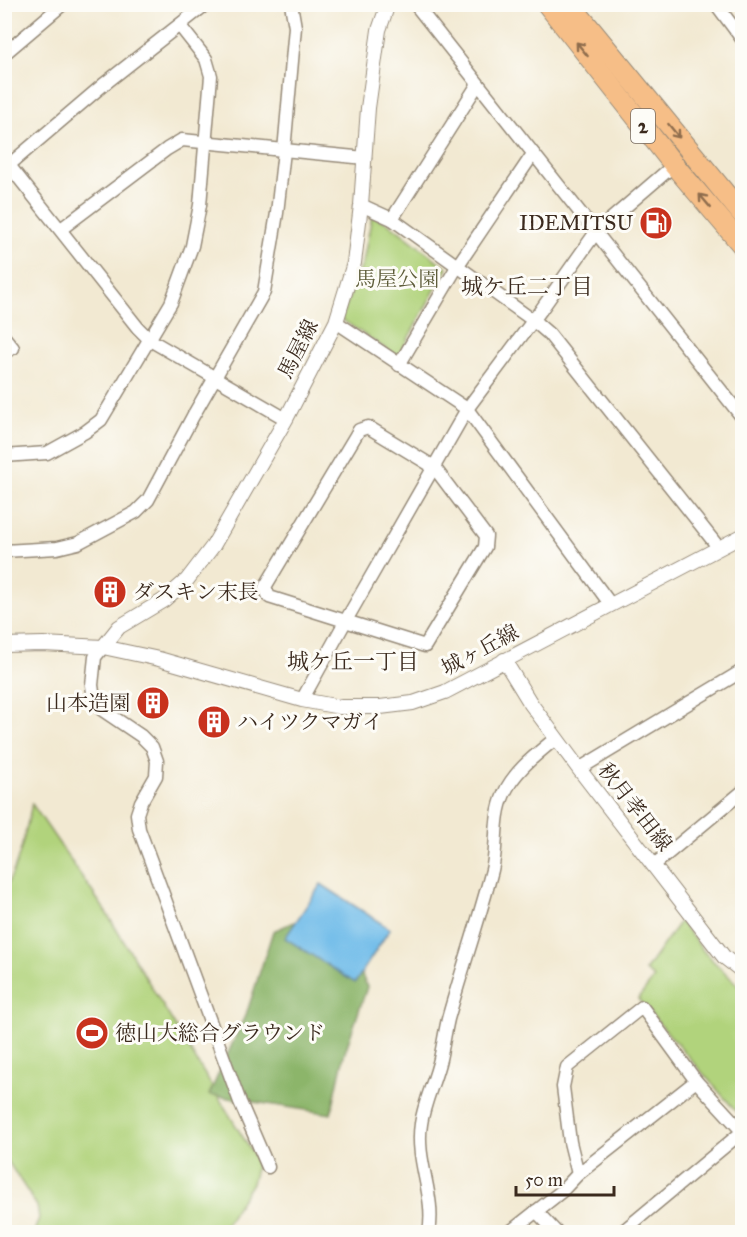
<svg xmlns="http://www.w3.org/2000/svg" width="747" height="1237" font-family="'IM FELL Great Primer','Noto Serif JP',serif">
<style>
.green{fill:#b1d37b;stroke:#767e4c;stroke-width:1.5}
.forest{fill:#8cb56b;stroke:#647044;stroke-width:1.5}
.water{fill:#6fbce9;stroke:#557384;stroke-width:1.5}
.lines{fill:none;stroke-linecap:round;stroke-linejoin:round}
.minor-casing{stroke:#968a78;stroke-width:15}
.tertiary-casing{stroke:#968a78;stroke-width:16}
.trunk-casing{stroke:#968a78;stroke-width:22}
.minor{stroke:#fff;stroke-width:12}
.tertiary{stroke:#fff;stroke-width:14}
.trunk{stroke:#f6be87;stroke-width:20}
.oneway{stroke:#8f6d4d}
.labels{text-anchor:middle;dominant-baseline:central;stroke-width:6;stroke-linejoin:round;paint-order:stroke}
.shield{fill:#fdfcf7;stroke:#75695f;stroke-width:1.5}
.shield-label{font-size:20px;font-weight:bold;fill:#3b2a1e}
.poi-label{font-size:21px;fill:#3b2a1e;stroke:#fdfcf7;text-anchor:start}
.park-label{font-size:21px;fill:#5e5d3a;stroke:#fdfcf7}
.street-label{font-size:21px;fill:#3b2a1e;stroke:#fdfcf7}
.neighbourhood-label{font-size:22px;fill:#3b2a1e;stroke:#fdfcf7}
</style>
<rect width="100%" height="100%" fill="#fdfcf7"/>
<filter id="ink" filterUnits="userSpaceOnUse"><feTurbulence type="fractalNoise" baseFrequency=".0167" numOctaves="2"/><feDisplacementMap in="SourceGraphic" scale="12" xChannelSelector="R" yChannelSelector="G"/><feConvolveMatrix kernelMatrix="1 2 1 2 8 2 1 2 1" color-interpolation-filters="sRGB"/></filter>
<filter id="wash" filterUnits="userSpaceOnUse"><feTurbulence type="fractalNoise" baseFrequency=".008" numOctaves="4" result="noise"/><feDisplacementMap in="SourceGraphic" scale="24" xChannelSelector="R" yChannelSelector="G"/><feGaussianBlur stdDeviation="1.35" result="paint"/><feColorMatrix in="noise" values="0 0 0 0 0 0 0 0 0 0 0 0 0 0 0 0 0 1.4 0 .05"/><feComposite in="paint" operator="in"/></filter>
<g filter="url(#wash)">
<rect width="100%" height="100%" fill="#f2e9d2"/>
<g class="green">
<polygon points="372,216 388,223 447,268 398,357 341,319 363,262"/>
<path d="M32,804L104,909L255,1157L256,1169L252,1183L221,1232H34L39,1218L37,1206L5,1157L4,891C19,864 25,834 32,804Z"/>
<polygon points="680,921 705,953 742,989 742,1118 638,999 654,978 645,971"/>
</g>
<polygon class="forest" points="308,916 348,942 367,987 344,1055 331,1114 209,1095 248,1009 273,931"/>
<polygon class="water" points="321,884 390,929 355,983 285,938"/>
</g>
<g filter="url(#ink)">
<g class="lines">
<g class="minor-casing">
<g id="minor">
<polyline points="415,4 742,417"/>
<polyline points="716,4 742,39"/>
<polyline points="4,54 63,4"/>
<polyline points="4,159 138,328 150,340 286,419"/>
<polyline points="9,165 103,85 206,4"/>
<polyline points="361,205 392,219 534,321 549,334 719,548"/>
<polyline points="392,219 478,84"/>
<polyline points="61,229 167,149 182,140 365,158"/>
<polyline points="336,322 467,409 611,605"/>
<polyline points="4,337 13,348 4,352"/>
<polyline points="399,365 458,265 533,154"/>
<polygon points="368,427 434,467 486,536 485,547 425,646 269,597 265,587 359,430"/>
<polyline points="4,456 47,453 85,432 101,420 171,303 192,246 200,205 211,76 206,59 180,26"/>
<polyline points="4,551 57,548 78,543 136,512 148,500 193,416 264,292 277,213 284,151 295,27 291,4"/>
<polyline points="103,647 95,657 92,685 94,699 101,709 141,736 152,747 157,761 156,776 141,802 137,814 139,829 240,1102 268,1167"/>
<polyline points="302,700 345,622 467,409 541,310 596,232 674,165"/>
<polyline points="579,769 742,671"/>
<polyline points="654,865 742,792"/>
<polyline points="578,1174 570,1142 563,1087 567,1067 642,1007 696,1081 742,1131"/>
<polyline points="536,1211 556,1232"/>
<path d="M429,1232C436,1196 415,1161 421,1124C424,1102 435,1081 440,1059C443,1046 445,1032 448,1019C462,969 479,920 492,870C498,846 493,818 504,794C514,771 537,754 556,738"/>
<polyline points="510,1232 562,1191 578,1174 696,1081"/>
<polyline points="622,1232 742,1132"/>
</g>
</g>
<g class="tertiary-casing">
<g id="tertiary">
<polyline points="4,645 43,644 103,647 159,659 302,700 340,707 380,707 413,703 445,692 742,536"/>
<polyline points="103,647 119,627 164,600 187,580 213,546 286,419 336,322 354,263 361,205 368,108 379,30 388,4"/>
<polyline points="504,660 531,704 579,769 724,957 742,971"/>
</g>
</g>
<g class="trunk-casing">
<g id="trunk">
<polyline points="547,4 674,165 742,245"/>
<polyline points="570,4 742,214"/>
</g>
</g>
<use href="#minor" class="minor"/>
<use href="#tertiary" class="tertiary"/>
<use href="#trunk" class="trunk"/>
</g>
<defs><path id="oneway-shaft" d="M-6 0H5M1.5-3L5.5 0L1.5 3" fill="none" stroke-width="1.6" stroke-linecap="round" stroke-linejoin="round" transform="scale(1.5)"/></defs>
<g class="oneway">
<use href="#oneway-shaft" transform="translate(582 49) rotate(-129)"/>
<use href="#oneway-shaft" transform="translate(674 131) rotate(51)"/>
<use href="#oneway-shaft" transform="translate(705 201) rotate(-130)"/>
</g>
</g>
<defs>
<g id="fuel-disc" transform="scale(1.725)"><circle r="9.5" fill="#c8321e" stroke="#fdfcf7"/><path d="M-5.5-6h7V0h2V4h1.3V-2.5L3-4.5l.8-.8L6-3V5H2.5V1h-1V6h-7ZM-4.2-4.7v3.2H.2V-4.7Z" fill="#fff"/></g>
<g id="building-disc" transform="scale(1.725)"><circle r="9.5" fill="#c8321e" stroke="#fdfcf7"/><path d="M-4-6H4V6H1V3H-1V6H-4ZM-2.5-4.3h1.7v1.8h-1.7ZM.8-4.3h1.7v1.8H.8ZM-2.5-1h1.7V.8h-1.7ZM.8-1h1.7V.8H.8Z" fill="#fff"/></g>
<g id="stadium-disc" transform="scale(1.725)"><circle r="9.5" fill="#c8321e" stroke="#fdfcf7"/><path d="M0-5a6.5 5 0 1 0 0 10a6.5 5 0 1 0 0-10ZM-3.5-1.8h7v3.6h-7Z" fill="#fff"/></g>
</defs>
<g fill-rule="evenodd">
<use href="#fuel-disc" x="656" y="223"/>
<use href="#building-disc" x="110" y="592"/>
<use href="#building-disc" x="153" y="703"/>
<use href="#building-disc" x="214" y="722"/>
<use href="#stadium-disc" x="92" y="1033"/>
</g>
<g class="labels">
<rect class="shield" x="631" y="109" width="24" height="34" rx="4.5"/>
<g class="shield-label">
<text x="643" y="126">2</text>
</g>
<g class="poi-label">
<text x="633" y="223" text-anchor="end">IDEMITSU</text>
<text x="133" y="592">ダスキン末長</text>
<text x="130" y="703" text-anchor="end">山本造園</text>
<text x="237" y="722">ハイツクマガイ</text>
<text x="115" y="1033">徳山大総合グラウンド</text>
</g>
<g class="park-label">
<text x="397" y="279">馬屋公園</text>
</g>
<g class="street-label">
<text transform="translate(298 349) rotate(-63)">馬屋線</text>
<text transform="translate(480 650) rotate(-28)">城ヶ丘線</text>
<text transform="translate(635 807) rotate(52)">秋月孝田線</text>
</g>
<g class="neighbourhood-label">
<text x="527" y="286">城ケ丘二丁目</text>
<text x="353" y="661">城ケ丘一丁目</text>
</g>
</g>
<rect width="747" height="1237" fill="none" stroke="#fdfcf7" stroke-width="24"/>
<path d="M516 1186v9h98v-9" fill="none" stroke="#3b2a1e" stroke-width="3"/>
<text x="525" y="1186" font-size="18" fill="#3b2a1e" stroke="#fdfcf7" stroke-width="4.5" paint-order="stroke">50 m</text>
</svg>
